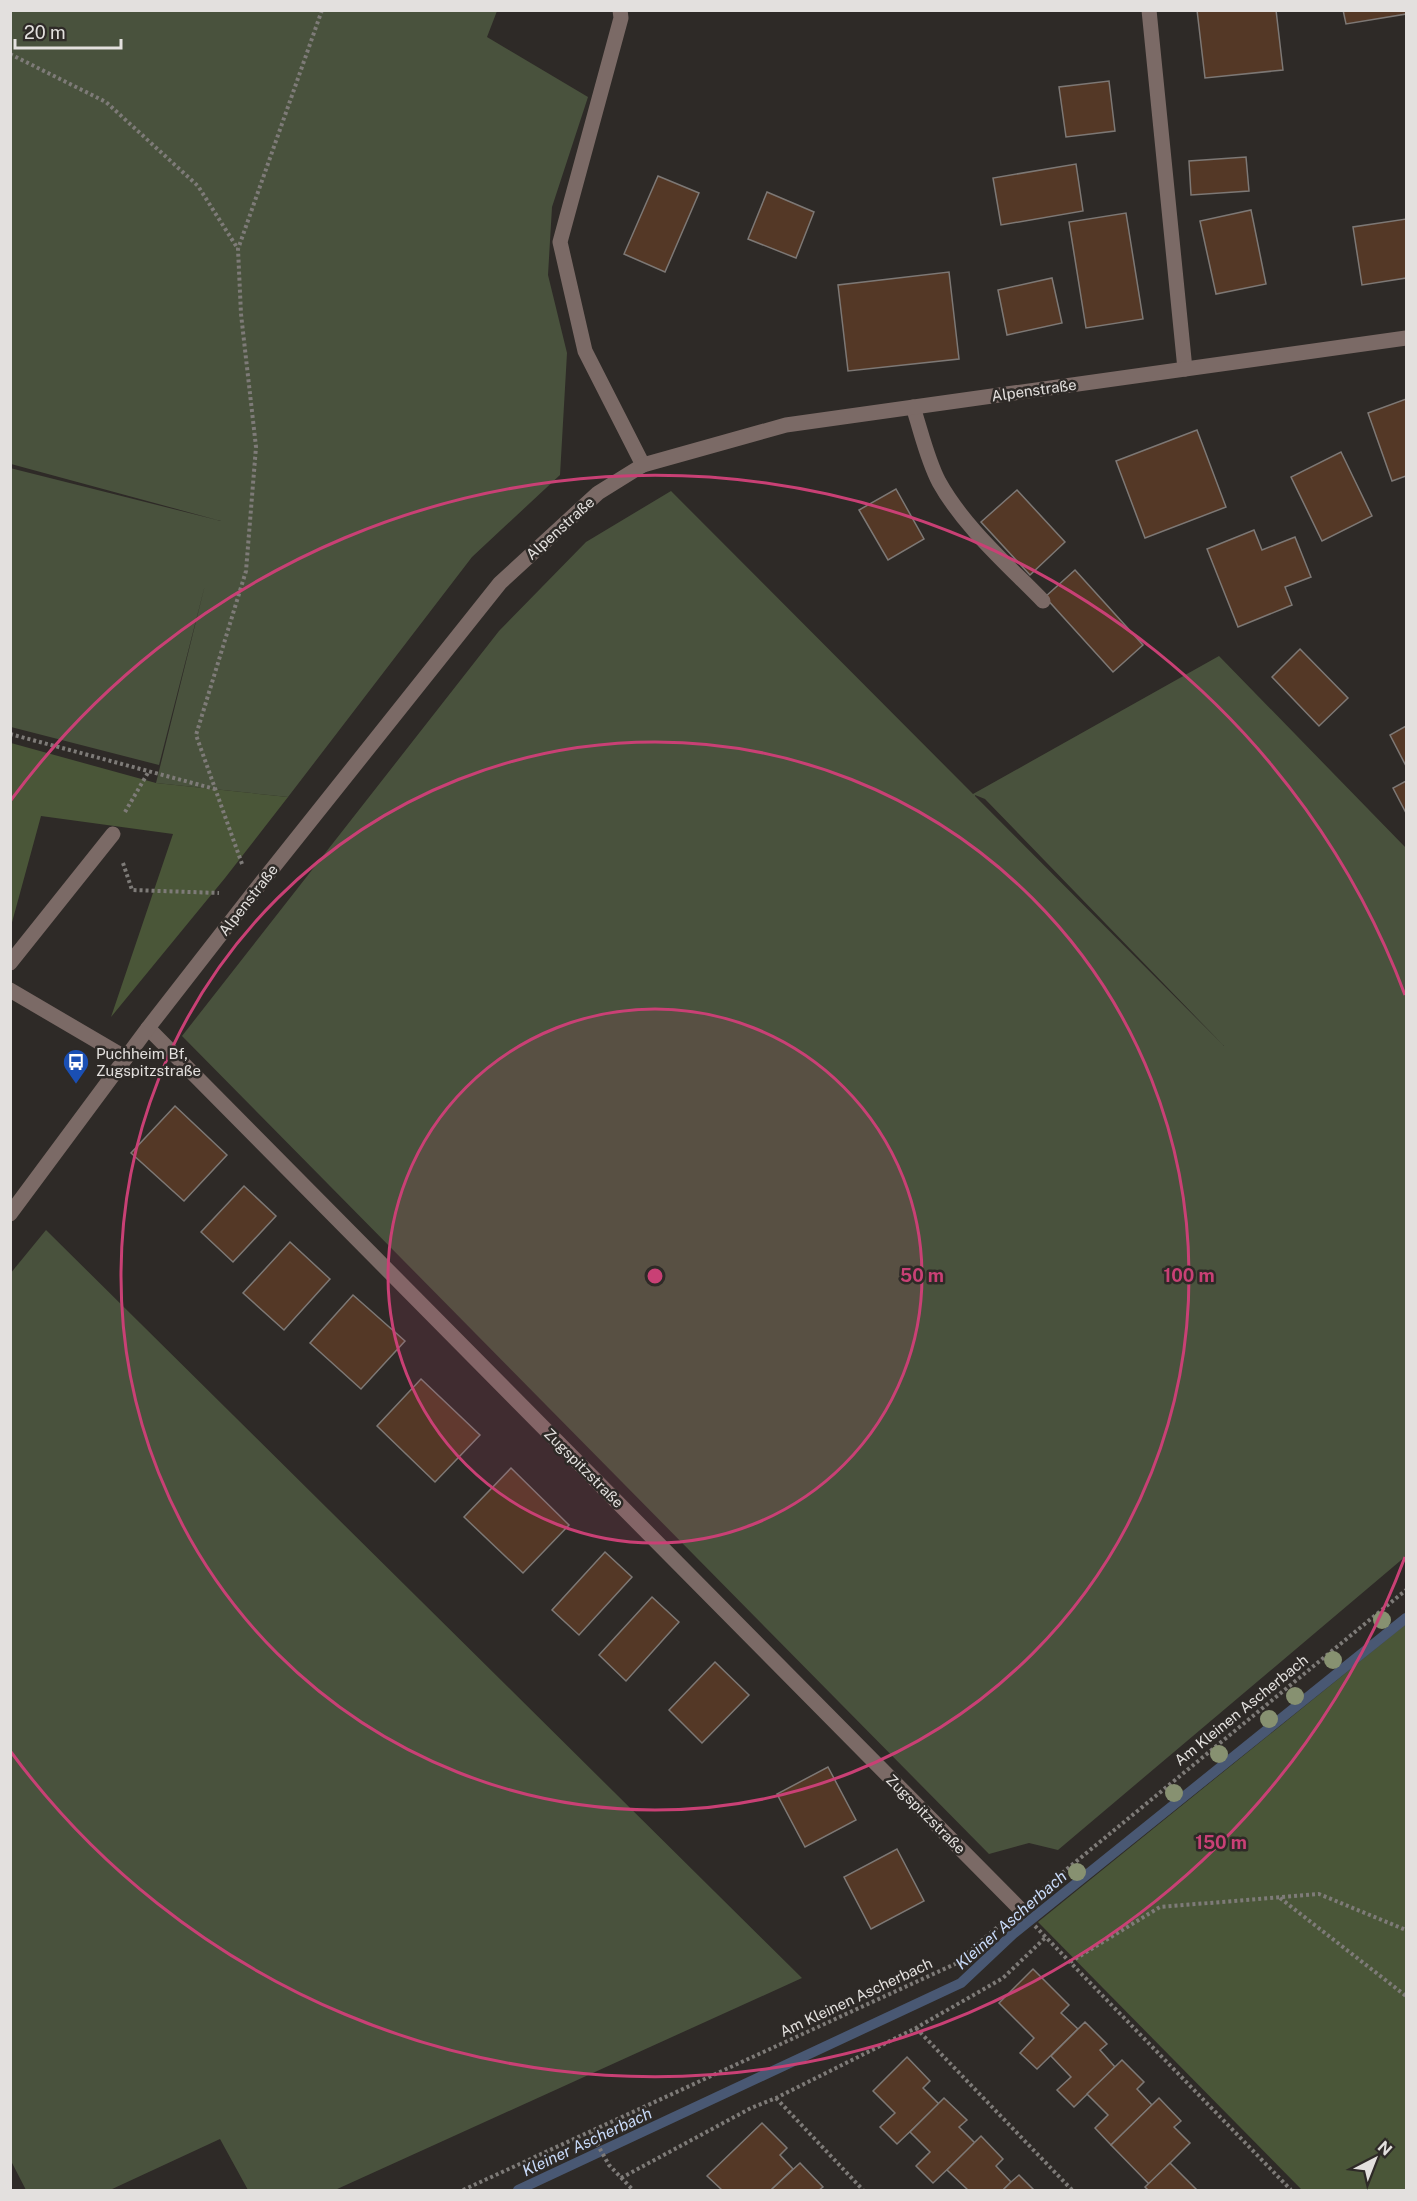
<svg xmlns="http://www.w3.org/2000/svg" width="1417" height="2201" font-family="'Public Sans',sans-serif">
<style>
.green{fill:#49523d;fill-rule:evenodd}
.forest{fill:#4a5638}
.lines{fill:none;stroke-linecap:round;stroke-linejoin:round}
.stream{stroke:#495873;stroke-width:10}
.building{fill:#543826;stroke:#7d7875;stroke-width:1.5}
.path{stroke:#7e7b78;stroke-width:4;stroke-dasharray:3 3;stroke-linecap:butt}
.minor{stroke:#7b6a66;stroke-width:15}
.tree{fill:#879171}
.ring{fill:none;stroke:#c94075;stroke-width:3}
.labels{text-anchor:middle;dominant-baseline:central;stroke-width:5;stroke-linejoin:round;paint-order:stroke}
.street-label{font-size:15px;fill:#e3e0de;stroke:#2e2a27}
.poi-label{font-size:15px;fill:#e3e0de;stroke:#2e2a27;text-anchor:start}
.water-label{font-size:16px;font-style:italic;fill:#c8daf9;stroke:#2e2a27}
.centre{fill:#c94075;stroke:#2e2a27;stroke-width:3}
.ring-label{font-size:18px;text-anchor:middle;font-weight:bold;fill:#c94075;stroke:#2e2a27;stroke-width:5;stroke-linejoin:round;paint-order:stroke}
</style>
<rect width="100%" height="100%" fill="#2e2a27"/>
<g class="green">
<polygon points="11,11 497,11 487,37 588,97 552,207 548,275 567,353 560,475 472,557 288,797 156,783 205,585 159,765 11,727 10,468 221,521 11,464"/>
<path d="M671,491L973,794L1219,656L1406,848V1556L1058,1850L1029,1843L989,1854L182,1036L499,631L586,542ZM975,795L985,799L1224,1046L975,796Z"/>
<polygon points="46,1230 802,1978 335,2190 248,2190 220,2139 110,2190 26,2190 10,2159 10,1274"/>
</g>
<g class="forest">
<polygon points="11,743 156,783 288,797 225,878 111,1017 173,834 41,816 11,926"/>
<polygon points="1406,1624 1406,2190 1302,2190 1038,1922"/>
</g>
<g class="lines">
<polyline class="stream" points="518,2190 961,1983 1013,1934 1406,1618"/>
</g>
<g class="building">
<polygon points="1197,10 1276,10 1283,70 1205,78"/>
<polygon points="1343,10 1406,10 1406,14 1346,24"/>
<polygon points="1109,81 1115,131 1066,137 1059,87"/>
<polygon points="1246,157 1249,191 1191,195 1189,161"/>
<polygon points="1076,164 1083,211 1001,225 993,178"/>
<polygon points="658,176 699,193 665,272 624,254"/>
<polygon points="767,192 814,212 796,258 748,239"/>
<polygon points="1251,210 1266,284 1216,294 1200,221"/>
<polygon points="1126,213 1143,319 1086,328 1069,222"/>
<polygon points="1406,219 1406,278 1362,285 1353,227"/>
<polygon points="949,272 959,359 848,371 838,285"/>
<polygon points="1052,278 1062,323 1007,335 998,290"/>
<polygon points="1406,399 1406,476 1392,481 1368,413"/>
<polygon points="1197,430 1226,507 1145,538 1116,461"/>
<polygon points="1341,452 1372,516 1322,541 1291,477"/>
<polygon points="896,489 924,539 888,560 859,510"/>
<polygon points="1017,490 1065,542 1030,575 981,522"/>
<polygon points="1254,530 1262,550 1295,537 1311,577 1285,587 1292,605 1238,627 1207,549"/>
<polygon points="1075,570 1143,645 1113,672 1045,597"/>
<polygon points="1300,649 1348,698 1319,726 1272,677"/>
<polygon points="1406,726 1406,766 1390,735"/>
<polygon points="1406,781 1406,813 1393,788"/>
<polygon points="175,1106 227,1155 184,1201 131,1153"/>
<polygon points="244,1186 276,1216 233,1262 201,1232"/>
<polygon points="290,1242 330,1279 284,1330 243,1293"/>
<polygon points="353,1295 405,1341 361,1389 310,1343"/>
<polygon points="421,1379 480,1435 435,1482 377,1426"/>
<polygon points="511,1468 569,1525 523,1573 464,1517"/>
<polygon points="605,1552 632,1577 579,1635 552,1610"/>
<polygon points="652,1597 679,1622 626,1681 599,1655"/>
<polygon points="715,1662 749,1695 702,1743 669,1710"/>
<polygon points="828,1767 856,1820 805,1847 777,1794"/>
<polygon points="897,1849 924,1901 871,1929 844,1877"/>
<polygon points="1033,1969 1069,2005 1061,2013 1078,2029 1037,2069 1020,2053 1034,2038 999,2003"/>
<polygon points="1085,2022 1107,2044 1100,2050 1115,2067 1074,2107 1057,2090 1071,2077 1051,2056"/>
<polygon points="907,2057 930,2081 923,2088 939,2104 897,2144 880,2127 895,2113 873,2091"/>
<polygon points="1122,2060 1144,2082 1137,2089 1152,2105 1111,2145 1095,2128 1108,2115 1087,2094"/>
<polygon points="944,2098 967,2120 959,2127 975,2143 933,2183 916,2166 930,2152 910,2132"/>
<polygon points="1159,2098 1181,2121 1174,2127 1190,2143 1149,2184 1111,2145"/>
<polygon points="762,2123 787,2148 780,2155 793,2169 771,2190 722,2190 707,2176"/>
<polygon points="981,2136 1003,2159 996,2166 1011,2182 1003,2190 968,2190 947,2170"/>
<polygon points="800,2163 823,2187 819,2190 771,2190"/>
<polygon points="1170,2163 1197,2190 1148,2190 1145,2187"/>
<polygon points="1019,2175 1034,2190 1003,2190 1011,2182"/>
</g>
<g class="lines">
<g class="path">
<polyline points="10,54 106,102 198,186 238,249"/>
<polyline points="10,734 215,789"/>
<polyline points="125,812 149,771"/>
<polyline points="123,863 132,890 219,893"/>
<polyline points="242,864 196,735 246,571 256,447 241,314 238,249 322,10"/>
<polyline points="1039,1892 1406,1590"/>
<polyline points="1280,1898 1406,1996"/>
<polyline points="1035,1926 1291,2190"/>
<polyline points="1070,1962 1160,1907 1319,1894 1406,1930"/>
<polyline points="916,2028 1072,2190"/>
<polyline points="776,2098 863,2190"/>
<polyline points="591,2133 609,2165 633,2190"/>
<polyline points="621,2178 751,2108 776,2098 916,2028 1003,1978 1046,1937"/>
<polyline points="463,2190 955,1964 1001,1924"/>
</g>
<g class="minor">
<polyline points="620,10 621,18 560,242 585,351 643,465"/>
<polyline points="1149,10 1185,369"/>
<path d="M913,407C921,431 927,459 939,482C964,527 1007,564 1043,601"/>
<polyline points="10,963 113,834"/>
<polyline points="10,990 126,1058"/>
<polyline points="148,1028 1019,1908"/>
<polyline points="10,1214 148,1028 253,893 500,583 598,493 643,465 786,425 1406,338"/>
</g>
</g>
<g class="tree">
<circle cx="1382" cy="1620" r="9"/>
<circle cx="1333" cy="1660" r="9"/>
<circle cx="1295" cy="1696" r="9"/>
<circle cx="1269" cy="1719" r="9"/>
<circle cx="1219" cy="1754" r="9"/>
<circle cx="1174" cy="1793" r="9"/>
<circle cx="1077" cy="1872" r="9"/>
</g>
<circle cx="655" cy="1276" r="267" fill="#c94075" fill-opacity=".12"/>
<g class="ring">
<circle cx="655" cy="1276" r="267"/>
<circle cx="655" cy="1276" r="534"/>
<path d="M1405 1557A801 801 0 0 1 11 1752M11 800A801 801 0 0 1 1405 995"/>
</g>
<defs>
<g id="bus-pin" transform="scale(1.35)"><path d="M0 17L-7.5 6A9.5 9.5 0 1 1 7.5 6Z" fill="#1a4fb4" stroke="#2e2a27"/><path d="M-5-6H5V4H4V6H2V4H-2V6H-4V4H-5ZM-3.5-4V0h7V-4ZM-3.5 1.2v1.5H-2V1.2ZM2 1.2v1.5H3.5V1.2Z" fill="#fff"/></g>
</defs>
<g fill-rule="evenodd">
<use href="#bus-pin" x="76" y="1062"/>
</g>
<g class="labels">
<g class="street-label">
<text transform="translate(1034 390) rotate(-8)">Alpenstraße</text>
<text transform="translate(560 528) rotate(-42)">Alpenstraße</text>
<text transform="translate(248 900) rotate(-52)">Alpenstraße</text>
<text transform="translate(584 1468) rotate(45)">Zugspitzstraße</text>
<text transform="translate(1241 1710) rotate(-39)">Am Kleinen Ascherbach</text>
<text transform="translate(926 1814) rotate(45)">Zugspitzstraße</text>
<text transform="translate(856 1997) rotate(-25)">Am Kleinen Ascherbach</text>
</g>
<g class="poi-label">
<text x="96" y="1053">Puchheim Bf,<tspan x="96" dy="17">Zugspitzstraße</tspan></text>
</g>
<g class="water-label">
<text transform="translate(1011 1920) rotate(-41)">Kleiner Ascherbach</text>
<text transform="translate(587 2142) rotate(-25)">Kleiner Ascherbach</text>
</g>
</g>
<circle cx="655" cy="1276" r="9" class="centre"/>
<g class="ring-label">
<text x="922" y="1282">50 m</text>
<text x="1189" y="1282">100 m</text>
<text x="1221" y="1849">150 m</text>
</g>
<rect width="1417" height="2201" fill="none" stroke="#e3e0de" stroke-width="24"/>
<g transform="translate(1375 2159) rotate(42)" stroke="#2e2a27" stroke-width="4.5" paint-order="stroke">
<path d="M0-4.5L10 22L0 15L-10 22Z" fill="#e3e0de"/>
<text y="-9" font-size="16" font-weight="bold" text-anchor="middle" fill="#e3e0de">N</text>
</g>
<path d="M15 39v9h106v-9" fill="none" stroke="#e3e0de" stroke-width="3"/>
<text x="24" y="39" font-size="18" fill="#e3e0de" stroke="#2e2a27" stroke-width="4.5" paint-order="stroke">20 m</text>
</svg>
